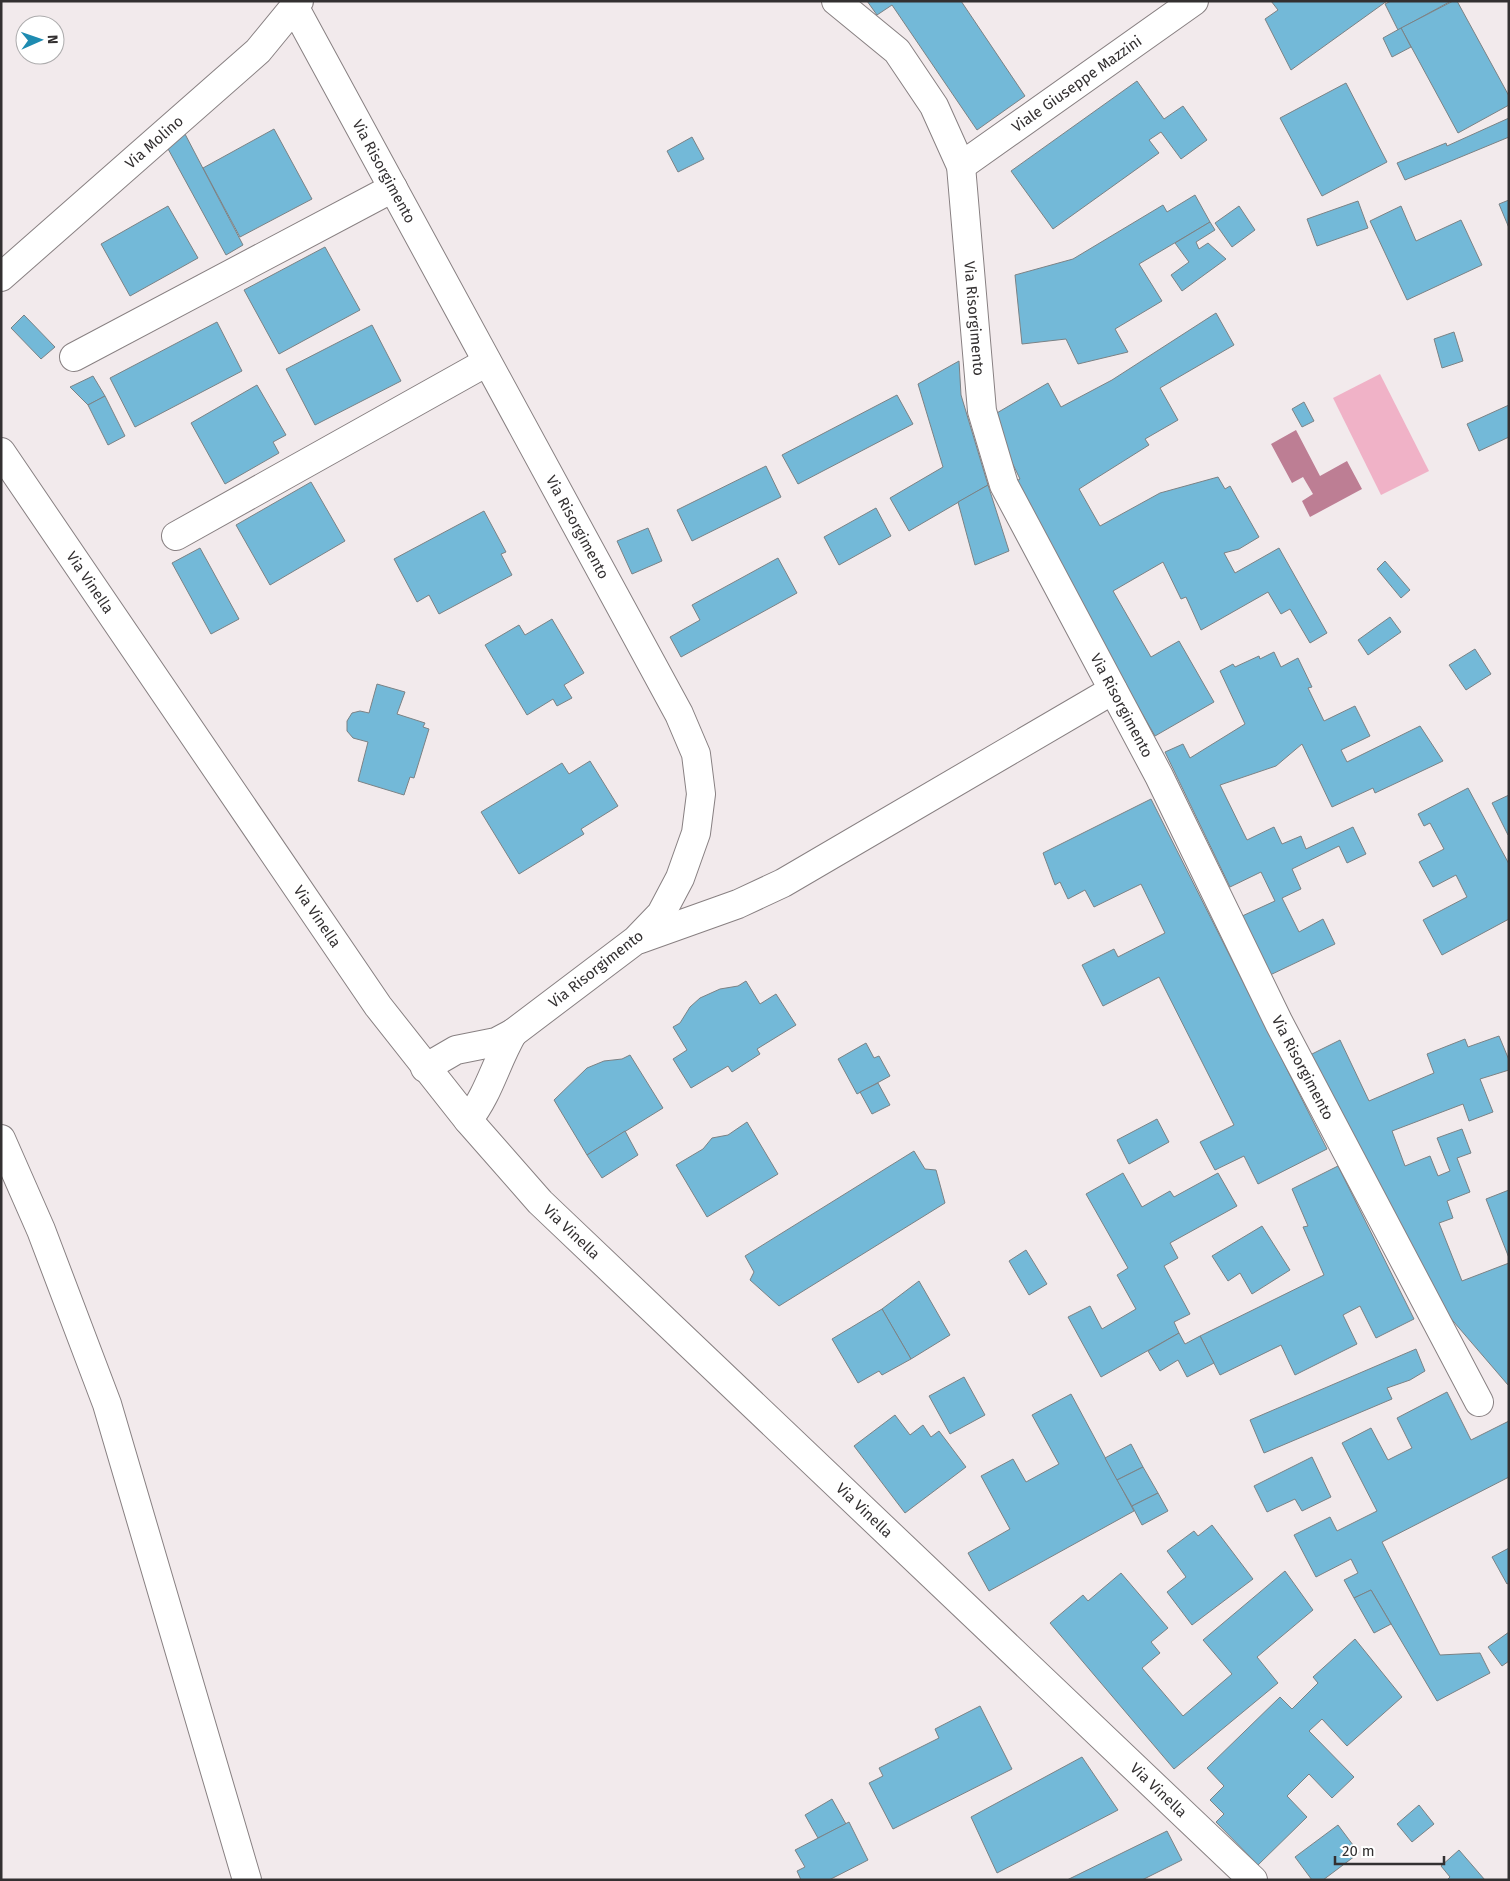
<svg xmlns="http://www.w3.org/2000/svg" width="1510" height="1881" font-family="'Fira Sans',sans-serif">
<style>
.green{fill:#f0b2c7}
.water{fill:#bd7e94}
.building{fill:#73b9d8;stroke:#7b8285}
.lines{fill:none;stroke-linecap:round;stroke-linejoin:round}
.minor-casing{stroke:#888082;stroke-width:30}
.minor{stroke:#fff;stroke-width:28}
.labels{text-anchor:middle;dominant-baseline:central;stroke-width:5;stroke-linejoin:round;paint-order:stroke}
.street-label{font-size:15px;fill:#333031;stroke:#fff}
</style>
<rect width="100%" height="100%" fill="#f2eaec"/>
<polygon class="green" points="1380,374 1429,471 1381,495 1333,398"/>
<polygon class="water" points="1296,430 1320,476 1347,461 1362,489 1310,517 1302,501 1313,494 1303,477 1292,483 1271,444"/>
<g class="building">
<polygon points="867,1 961,1 1025,96 977,130 892,5 877,15"/>
<polygon points="1271,1 1387,1 1291,70 1265,19 1278,10"/>
<polygon points="1391,1 1451,1 1398,30 1385,4"/>
<polygon points="1453,1 1457,1 1509,96 1509,105 1458,133 1401,28"/>
<polygon points="1401,28 1411,47 1392,57 1383,38"/>
<polygon points="1137,81 1164,119 1183,106 1207,140 1181,159 1161,132 1149,140 1159,153 1053,229 1011,171"/>
<polygon points="1346,83 1387,162 1322,196 1280,118"/>
<polygon points="1509,118 1509,137 1405,180 1397,163 1446,143 1447,146"/>
<polygon points="274,129 312,199 240,237 203,168"/>
<polygon points="185,134 243,245 226,255 167,147"/>
<polygon points="692,137 704,159 678,172 667,151"/>
<polygon points="1195,195 1210,222 1139,264 1162,301 1115,329 1128,352 1078,364 1066,339 1022,344 1015,275 1073,259 1163,205 1167,212"/>
<polygon points="1509,200 1509,228 1499,204"/>
<polygon points="1358,201 1368,228 1317,246 1307,219"/>
<polygon points="168,206 198,258 130,296 101,244"/>
<polygon points="1239,206 1255,230 1232,247 1215,223"/>
<polygon points="1401,206 1416,241 1461,220 1482,265 1407,300 1370,221"/>
<polygon points="1210,222 1215,230 1196,242 1199,249 1208,243 1226,259 1182,291 1171,275 1189,262 1175,243"/>
<polygon points="325,247 360,310 279,354 244,290"/>
<polygon points="1216,313 1234,345 1160,388 1178,420 1145,439 1149,445 1079,489 1100,526 1160,493 1218,477 1225,489 1230,486 1259,537 1239,549 1224,553 1235,573 1279,548 1327,633 1310,643 1290,609 1281,614 1268,592 1201,630 1186,597 1181,599 1163,562 1113,591 1151,657 1179,641 1214,702 1155,736 1011,484 1020,479 990,417 1048,383 1061,407 1112,380"/>
<polygon points="24,315 55,347 41,359 11,328"/>
<polygon points="217,322 242,371 135,427 110,378"/>
<polygon points="372,325 401,381 315,425 286,369"/>
<polygon points="1454,332 1463,361 1442,368 1434,339"/>
<polygon points="959,361 961,395 988,485 909,531 890,498 943,467 918,384"/>
<polygon points="93,376 105,396 88,405 70,387"/>
<polygon points="257,385 286,435 273,442 279,453 225,484 191,423"/>
<polygon points="897,395 913,424 798,484 782,455"/>
<polygon points="105,396 125,436 108,445 88,405"/>
<polygon points="1304,402 1314,421 1302,427 1292,409"/>
<polygon points="1509,405 1509,437 1479,451 1467,424"/>
<polygon points="766,466 781,497 692,541 677,510"/>
<polygon points="311,482 345,541 270,585 236,525"/>
<polygon points="988,485 1009,551 975,565 958,502"/>
<polygon points="876,508 891,536 839,565 824,537"/>
<polygon points="484,511 506,552 501,554 512,575 439,614 429,595 417,602 394,559"/>
<polygon points="648,528 662,561 632,574 617,541"/>
<polygon points="200,548 239,619 211,634 172,563"/>
<polygon points="778,558 797,593 681,657 670,637 700,620 692,605"/>
<polygon points="1385,561 1410,590 1401,598 1377,569"/>
<polygon points="1390,617 1401,632 1368,655 1358,640"/>
<polygon points="552,619 584,673 564,685 572,698 557,706 553,699 527,715 485,645 519,625 525,635"/>
<polygon points="1475,649 1491,674 1466,690 1449,665"/>
<polygon points="1274,652 1281,667 1298,658 1312,687 1308,688 1324,721 1355,706 1370,736 1341,750 1347,762 1420,726 1443,761 1375,793 1373,788 1332,807 1302,744 1276,766 1220,785 1247,840 1274,827 1282,844 1301,836 1306,849 1353,827 1366,854 1347,863 1339,846 1292,869 1301,889 1282,898 1299,932 1323,919 1335,944 1268,976 1240,917 1275,901 1261,872 1230,887 1165,752 1183,744 1190,758 1245,724 1220,671 1233,664 1235,667 1259,656 1260,659"/>
<polygon points="377,684 405,692 397,714 425,723 423,727 429,729 414,778 410,777 404,795 358,781 368,742 353,738 347,731 347,721 352,713 360,711 369,713"/>
<polygon points="590,761 618,806 581,829 584,834 519,874 481,812 562,763 569,774"/>
<polygon points="1468,788 1509,864 1509,919 1442,955 1423,920 1467,897 1456,875 1433,887 1419,862 1444,849 1430,823 1424,826 1418,814"/>
<polygon points="1509,795 1509,835 1508,835 1492,803"/>
<polygon points="1151,799 1327,1149 1258,1184 1244,1156 1215,1170 1200,1142 1234,1125 1159,977 1103,1006 1082,965 1114,949 1118,957 1165,933 1141,884 1094,907 1085,890 1068,899 1060,882 1055,885 1043,853"/>
<polygon points="746,981 760,1004 776,994 796,1025 757,1049 760,1054 732,1072 728,1066 691,1088 673,1059 687,1050 673,1027 680,1023 690,1007 700,998 720,989 738,986"/>
<polygon points="1499,1036 1509,1060 1509,1070 1480,1079 1493,1112 1469,1121 1463,1104 1392,1131 1405,1166 1430,1156 1438,1176 1450,1171 1437,1138 1462,1129 1471,1153 1457,1158 1470,1192 1447,1201 1453,1218 1439,1223 1462,1281 1509,1263 1508,1385 1435,1300 1310,1055 1340,1040 1369,1101 1434,1073 1427,1054 1465,1039 1468,1047"/>
<polygon points="866,1043 874,1058 879,1056 890,1076 857,1094 838,1059"/>
<polygon points="630,1055 663,1108 587,1155 554,1100 587,1068 604,1061 622,1059"/>
<polygon points="878,1083 890,1105 872,1114 860,1092"/>
<polygon points="1157,1119 1169,1142 1129,1164 1117,1140"/>
<polygon points="747,1122 778,1174 707,1217 676,1165 703,1149 712,1138 728,1135"/>
<polygon points="625,1131 638,1155 602,1178 587,1155"/>
<polygon points="914,1151 925,1169 936,1170 945,1203 779,1306 750,1280 754,1272 745,1256"/>
<polygon points="1338,1166 1414,1319 1376,1338 1360,1306 1343,1315 1357,1344 1295,1375 1281,1345 1220,1375 1200,1336 1324,1275 1303,1227 1308,1226 1292,1189"/>
<polygon points="1123,1173 1142,1207 1170,1191 1174,1197 1218,1173 1237,1206 1170,1243 1178,1258 1164,1266 1190,1314 1174,1322 1179,1333 1101,1377 1068,1317 1090,1306 1102,1329 1136,1309 1117,1275 1128,1268 1086,1194"/>
<polygon points="1509,1190 1509,1258 1486,1199"/>
<polygon points="1262,1226 1290,1270 1252,1294 1240,1273 1228,1281 1212,1256"/>
<polygon points="1026,1250 1047,1284 1029,1295 1009,1261"/>
<polygon points="919,1281 950,1335 911,1359 882,1309"/>
<polygon points="882,1309 911,1359 882,1375 879,1371 858,1383 832,1339"/>
<polygon points="1179,1333 1185,1344 1200,1336 1214,1363 1187,1377 1178,1360 1160,1371 1148,1351"/>
<polygon points="1416,1349 1425,1371 1410,1380 1387,1388 1392,1399 1264,1453 1250,1420"/>
<polygon points="964,1377 985,1415 950,1434 929,1396"/>
<polygon points="1447,1392 1471,1440 1509,1421 1509,1477 1382,1542 1440,1655 1480,1653 1490,1673 1437,1701 1371,1590 1354,1598 1344,1580 1358,1573 1351,1559 1316,1577 1294,1535 1330,1517 1337,1531 1377,1511 1342,1443 1371,1428 1388,1460 1412,1448 1397,1418"/>
<polygon points="1071,1394 1134,1511 989,1591 968,1553 1010,1529 981,1476 1013,1459 1026,1482 1059,1464 1032,1415"/>
<polygon points="895,1415 910,1435 923,1425 931,1437 939,1431 966,1467 905,1513 854,1446"/>
<polygon points="1131,1444 1143,1467 1117,1480 1105,1458"/>
<polygon points="1312,1457 1331,1497 1302,1511 1295,1499 1267,1512 1254,1486"/>
<polygon points="1143,1467 1158,1493 1132,1506 1117,1480"/>
<polygon points="1158,1493 1168,1511 1142,1525 1132,1506"/>
<polygon points="1212,1525 1253,1579 1192,1625 1167,1592 1186,1577 1167,1551 1194,1531 1198,1536"/>
<polygon points="1509,1548 1509,1583 1507,1584 1492,1557"/>
<polygon points="1285,1571 1313,1610 1257,1657 1278,1683 1174,1769 1050,1623 1083,1595 1088,1601 1121,1573 1168,1628 1151,1642 1160,1653 1142,1668 1183,1716 1232,1674 1203,1640"/>
<polygon points="1371,1590 1391,1624 1374,1633 1354,1598"/>
<polygon points="1509,1632 1509,1661 1502,1666 1488,1647"/>
<polygon points="1355,1639 1402,1697 1347,1746 1322,1719 1309,1731 1354,1777 1332,1798 1309,1774 1287,1796 1307,1817 1258,1865 1216,1822 1224,1814 1210,1800 1224,1786 1207,1768 1280,1697 1292,1709 1318,1683 1313,1677"/>
<polygon points="980,1706 1012,1769 893,1829 869,1783 883,1776 879,1768 939,1738 935,1729"/>
<polygon points="1082,1757 1118,1810 997,1873 971,1817"/>
<polygon points="832,1799 846,1824 818,1838 805,1815"/>
<polygon points="1419,1805 1434,1824 1412,1842 1397,1824"/>
<polygon points="849,1822 868,1860 829,1880 801,1880 797,1871 805,1867 795,1850"/>
<polygon points="1338,1825 1359,1853 1323,1880 1312,1880 1295,1857"/>
<polygon points="1167,1831 1182,1860 1142,1880 1067,1880"/>
<polygon points="1459,1850 1485,1880 1447,1880 1450,1877 1441,1866"/>
</g>
<g class="lines">
<g class="minor-casing">
<g id="minor">
<path id="s1" d="M836,1L897,51L934,106L961,166L982,411L1004,485L1159,776L1279,1023L1479,1402"/>
<path id="s2" d="M295,8L679,714L696,754L701,794L696,833L680,878L661,914L636,940L513,1033L496,1042L456,1050L425,1068"/>
<path id="s3" d="M961,166L1194,1"/>
<path id="s4" d="M1,277L258,51L299,1"/>
<polyline points="74,357 393,188"/>
<path id="s5" d="M1,452L378,1006L468,1120L540,1202L1253,1880"/>
<polyline points="176,536 487,362"/>
<polyline points="640,939 738,904 783,883 1113,690"/>
<path d="M468,1120C489,1094 496,1062 513,1033"/>
<polyline points="1,1139 41,1230 107,1404 247,1880"/>
</g>
</g>
<use href="#minor" class="minor"/>
</g>
<g class="labels">
<g class="street-label">
<text stroke="none"><textPath href="#s3" startOffset="142">Viale Giuseppe Mazzini</textPath></text>
<text stroke="none"><textPath href="#s4" startOffset="204">Via Molino</textPath></text>
<text stroke="none"><textPath href="#s2" startOffset="186">Via Risorgimento</textPath></text>
<text stroke="none"><textPath href="#s1" startOffset="364">Via Risorgimento</textPath></text>
<text stroke="none"><textPath href="#s2" startOffset="591">Via Risorgimento</textPath></text>
<text stroke="none"><textPath href="#s5" startOffset="158">Via Vinella</textPath></text>
<text stroke="none"><textPath href="#s1" startOffset="784">Via Risorgimento</textPath></text>
<text stroke="none"><textPath href="#s5" startOffset="562">Via Vinella</textPath></text>
<text transform="translate(596 969) rotate(-38)">Via Risorgimento</text>
<text stroke="none"><textPath href="#s1" startOffset="1189">Via Risorgimento</textPath></text>
<text stroke="none"><textPath href="#s5" startOffset="968">Via Vinella</textPath></text>
<text stroke="none"><textPath href="#s5" startOffset="1372">Via Vinella</textPath></text>
<text stroke="none"><textPath href="#s5" startOffset="1778">Via Vinella</textPath></text>
</g>
</g>
<rect width="1510" height="1881" fill="none" stroke="#333031" stroke-width="5"/>
<g transform="translate(40 40) rotate(88)"><circle r="24" fill="#ffffff" stroke="#adacad"/>
<path d="M0-4L9 19L0 12L-9 19Z" fill="#1e8bb1"/>
<text y="-8" font-size="14" font-weight="bold" text-anchor="middle" fill="#333031">N</text>
</g>
<path d="M1335 1856v8h109v-8" fill="none" stroke="#333031" stroke-width="2.5"/>
<text x="1342" y="1856" font-size="15" fill="#333031" stroke="#ffffff" stroke-width="4" paint-order="stroke">20 m</text>
</svg>
